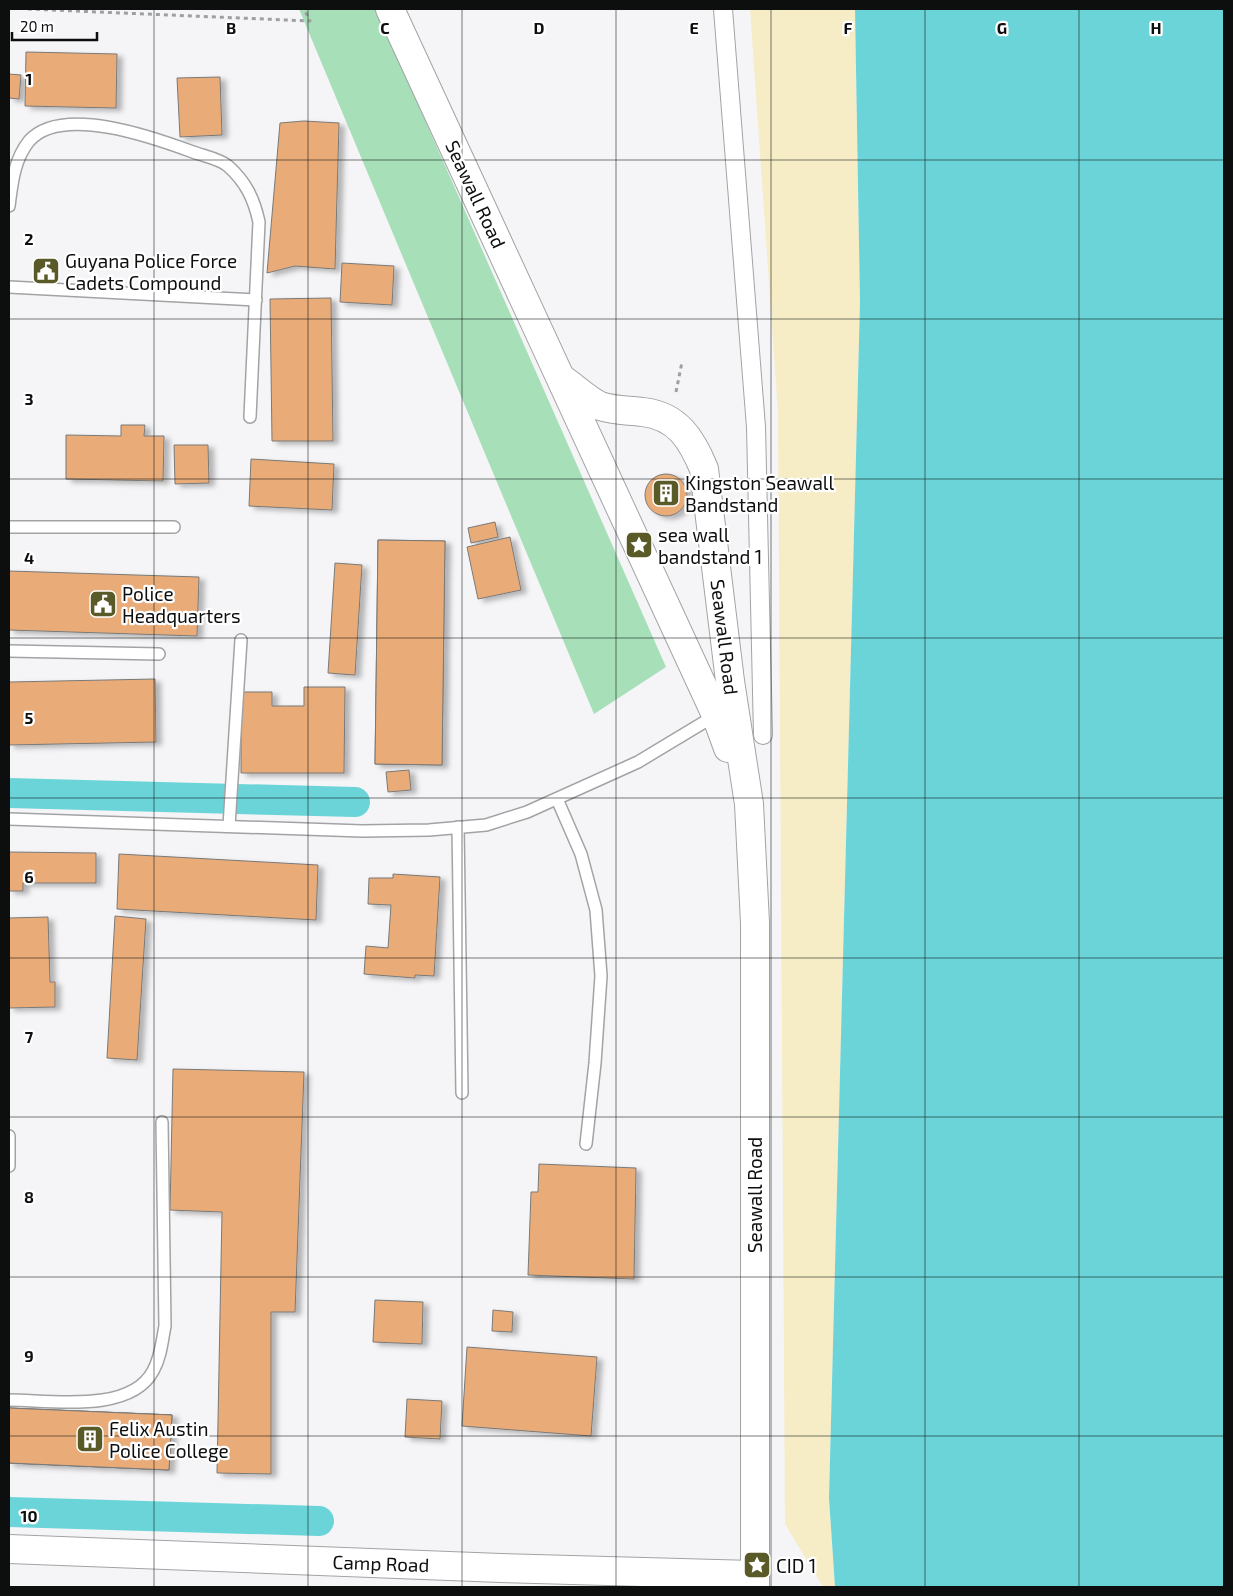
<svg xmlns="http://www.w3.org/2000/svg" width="1233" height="1596" font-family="'Exo 2',sans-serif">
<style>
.green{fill:#a6dfb8}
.sand{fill:#f6ecc6}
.water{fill:#6bd4d8}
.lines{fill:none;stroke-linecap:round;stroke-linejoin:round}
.canal{stroke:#6bd4d8;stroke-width:30}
.building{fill:#e9ac79;stroke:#7a7977;filter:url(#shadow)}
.service-casing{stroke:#a2a3a5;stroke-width:14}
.pedestrian-casing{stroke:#a2a3a5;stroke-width:20}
.tertiary-casing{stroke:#a2a3a5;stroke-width:30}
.path{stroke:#9e9fa0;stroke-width:3;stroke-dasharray:4 4;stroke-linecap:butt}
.service{stroke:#fff;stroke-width:11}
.pedestrian{stroke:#fff;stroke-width:18}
.tertiary{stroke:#fff;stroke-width:28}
.grid{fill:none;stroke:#0d0e0e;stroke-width:1;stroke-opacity:0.55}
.labels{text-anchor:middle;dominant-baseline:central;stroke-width:4.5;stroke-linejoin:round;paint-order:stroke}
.street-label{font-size:19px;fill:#0d0e0e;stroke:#fff}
.poi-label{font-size:19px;fill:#0d0e0e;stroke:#fff;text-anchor:start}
.grid-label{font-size:16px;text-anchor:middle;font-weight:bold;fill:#0d0e0e;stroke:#fff;stroke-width:4.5;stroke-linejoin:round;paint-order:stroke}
</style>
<defs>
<filter id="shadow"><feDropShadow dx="5.5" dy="3" stdDeviation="2.5" flood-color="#0004"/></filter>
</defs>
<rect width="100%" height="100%" fill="#f5f5f7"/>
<polygon class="green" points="299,9 376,9 666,667 594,714"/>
<polygon class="sand" points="750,9 855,9 860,302 829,1498 835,1587 823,1587 785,1524 778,413"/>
<polygon class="water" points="855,9 1224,9 1224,1587 835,1587 829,1498 860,302"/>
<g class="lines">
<g class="canal">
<polyline points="9,793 355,802"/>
<polyline points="9,1512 319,1521"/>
</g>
</g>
<g class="building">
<polygon points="26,52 117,54 116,108 25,106"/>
<polygon points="9,74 21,75 19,99 9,98"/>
<polygon points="220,77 222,135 180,137 177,78"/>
<polygon points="304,121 339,123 335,269 295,266 267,273 280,123"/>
<polygon points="342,263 394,266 392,305 340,302"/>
<polygon points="331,298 333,441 272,441 270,299"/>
<polygon points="121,425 145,425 144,436 164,436 163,481 66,479 66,435 121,436"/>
<polygon points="174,445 208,445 209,483 175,484"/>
<polygon points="251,459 334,464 332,510 249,506"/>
<circle cx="666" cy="495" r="21"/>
<polygon points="495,522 498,537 471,543 468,528"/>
<polygon points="510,537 521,590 478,599 467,547"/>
<polygon points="378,540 445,541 442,765 375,764"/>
<polygon points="378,540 445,541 442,765 375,764"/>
<polygon points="335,563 362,565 355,675 328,673"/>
<polygon points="9,571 199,577 197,636 9,630"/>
<polygon points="155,679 156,742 9,745 9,682"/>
<polygon points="304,687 345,687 344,773 241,773 241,692 272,692 272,706 304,706"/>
<polygon points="409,770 411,790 388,792 386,772"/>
<polygon points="9,852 96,853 96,883 23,883 23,891 9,891"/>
<polygon points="119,854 318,865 316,920 117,909"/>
<polygon points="393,874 440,877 434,976 415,975 415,978 364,974 366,946 388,948 391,905 368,904 369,878 393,878"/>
<polygon points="115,916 146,919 137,1060 107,1058"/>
<polygon points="48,917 50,982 55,982 55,1007 9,1008 9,918"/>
<polygon points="173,1069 304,1072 295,1312 271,1312 271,1474 217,1473 222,1212 170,1210"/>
<polygon points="539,1164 636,1168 634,1279 528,1275 531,1192 538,1192"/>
<polygon points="375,1300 423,1302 422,1344 373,1342"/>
<polygon points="493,1310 513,1312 512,1332 492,1331"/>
<polygon points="467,1347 597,1357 591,1436 462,1426"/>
<polygon points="407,1399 442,1401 440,1439 405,1437"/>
<polygon points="9,1408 172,1415 169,1470 9,1463"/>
<polygon points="9,1408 172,1415 169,1470 9,1463"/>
<polygon points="9,1408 172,1415 169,1470 9,1463"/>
</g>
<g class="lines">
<g class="service-casing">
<g id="service">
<path d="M9,206C12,183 14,160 29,141C62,104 155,138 193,152C204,156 220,159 228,166C246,182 254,199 259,222L250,417"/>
<polyline points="9,287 256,300"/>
<polyline points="9,527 174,527"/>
<polyline points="9,651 159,654"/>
<polyline points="557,799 581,854 596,910 601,976 595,1063 586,1144"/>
<polyline points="9,819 362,831 429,830 486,825 527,812 638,762 716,715"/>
<polyline points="229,826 241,640"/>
<polyline points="458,827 462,1093"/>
<polyline points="9,1136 9,1166"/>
<path d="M9,1400C50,1400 130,1414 153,1371C161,1357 162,1341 165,1326L162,1122"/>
</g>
</g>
<g class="pedestrian-casing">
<polyline id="pedestrian" points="723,9 756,427 763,735"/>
</g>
<g class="tertiary-casing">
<g id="tertiary">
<polyline points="390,9 716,715 728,748"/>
<path d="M562,379C574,387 587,400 600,406C615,411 628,410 643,412C678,416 692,440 704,469L730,681L749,804L755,923V1587"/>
<polyline points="9,1549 501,1568 753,1575"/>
</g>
</g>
<g class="path">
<polyline points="28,9 310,21 304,9"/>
<polyline points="676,392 682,362"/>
</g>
<use href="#service" class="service"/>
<use href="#pedestrian" class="pedestrian"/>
<use href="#tertiary" class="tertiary"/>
</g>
<path class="grid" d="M154,9V1587M308,9V1587M462,9V1587M616,9V1587M771,9V1587M925,9V1587M1079,9V1587M9,160H1224M9,319H1224M9,479H1224M9,638H1224M9,798H1224M9,958H1224M9,1117H1224M9,1277H1224M9,1436H1224"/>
<defs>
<g id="civic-square" transform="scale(1.4375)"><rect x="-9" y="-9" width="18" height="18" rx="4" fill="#595a27" stroke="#fff"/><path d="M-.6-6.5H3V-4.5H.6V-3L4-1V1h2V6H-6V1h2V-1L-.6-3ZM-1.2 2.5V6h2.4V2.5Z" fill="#fff"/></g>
<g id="building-square" transform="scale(1.4375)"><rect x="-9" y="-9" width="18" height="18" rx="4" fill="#595a27" stroke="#fff"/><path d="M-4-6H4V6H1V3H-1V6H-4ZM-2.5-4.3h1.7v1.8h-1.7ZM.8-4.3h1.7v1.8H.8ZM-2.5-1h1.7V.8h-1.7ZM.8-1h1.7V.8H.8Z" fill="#fff"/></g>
<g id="sight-square" transform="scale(1.4375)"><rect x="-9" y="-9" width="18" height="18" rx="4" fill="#595a27" stroke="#fff"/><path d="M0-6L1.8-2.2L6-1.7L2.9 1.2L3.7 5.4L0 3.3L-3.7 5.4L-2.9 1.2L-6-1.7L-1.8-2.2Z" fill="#fff"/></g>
</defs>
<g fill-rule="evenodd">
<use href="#civic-square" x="46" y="271"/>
<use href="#building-square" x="666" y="493"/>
<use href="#sight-square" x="639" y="545"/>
<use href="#civic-square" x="103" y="604"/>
<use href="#building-square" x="90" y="1439"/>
<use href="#sight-square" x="757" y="1565"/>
</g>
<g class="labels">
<g class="street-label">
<text transform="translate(476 194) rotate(65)">Seawall Road</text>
<text transform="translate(725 637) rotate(83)">Seawall Road</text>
<text transform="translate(754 1195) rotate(-90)">Seawall Road</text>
<text transform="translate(381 1563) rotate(2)">Camp Road</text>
</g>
<g class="poi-label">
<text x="65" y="260">Guyana Police Force<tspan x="65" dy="22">Cadets Compound</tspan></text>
<text x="685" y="482">Kingston Seawall<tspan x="685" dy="22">Bandstand</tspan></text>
<text x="658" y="534">sea wall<tspan x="658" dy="22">bandstand 1</tspan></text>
<text x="122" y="593">Police<tspan x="122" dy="22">Headquarters</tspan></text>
<text x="109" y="1428">Felix Austin<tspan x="109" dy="22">Police College</tspan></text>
<text x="776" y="1565">CID 1</text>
</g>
</g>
<g class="grid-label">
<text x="231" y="34">B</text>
<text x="385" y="34">C</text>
<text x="539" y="34">D</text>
<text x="694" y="34">E</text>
<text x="848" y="34">F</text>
<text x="1002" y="34">G</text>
<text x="1156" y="34">H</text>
<text x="29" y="85">1</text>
<text x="29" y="245">2</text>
<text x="29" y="405">3</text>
<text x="29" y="564">4</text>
<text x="29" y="724">5</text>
<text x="29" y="883">6</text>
<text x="29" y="1043">7</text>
<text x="29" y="1203">8</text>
<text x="29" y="1362">9</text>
<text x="29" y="1522">10</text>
</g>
<rect width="1233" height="1596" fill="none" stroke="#0d0e0e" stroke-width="20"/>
<path d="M12 32v8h85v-8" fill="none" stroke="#0d0e0e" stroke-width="2.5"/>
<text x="20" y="32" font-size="15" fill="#0d0e0e" stroke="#ffffff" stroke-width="4" paint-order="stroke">20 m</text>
</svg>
